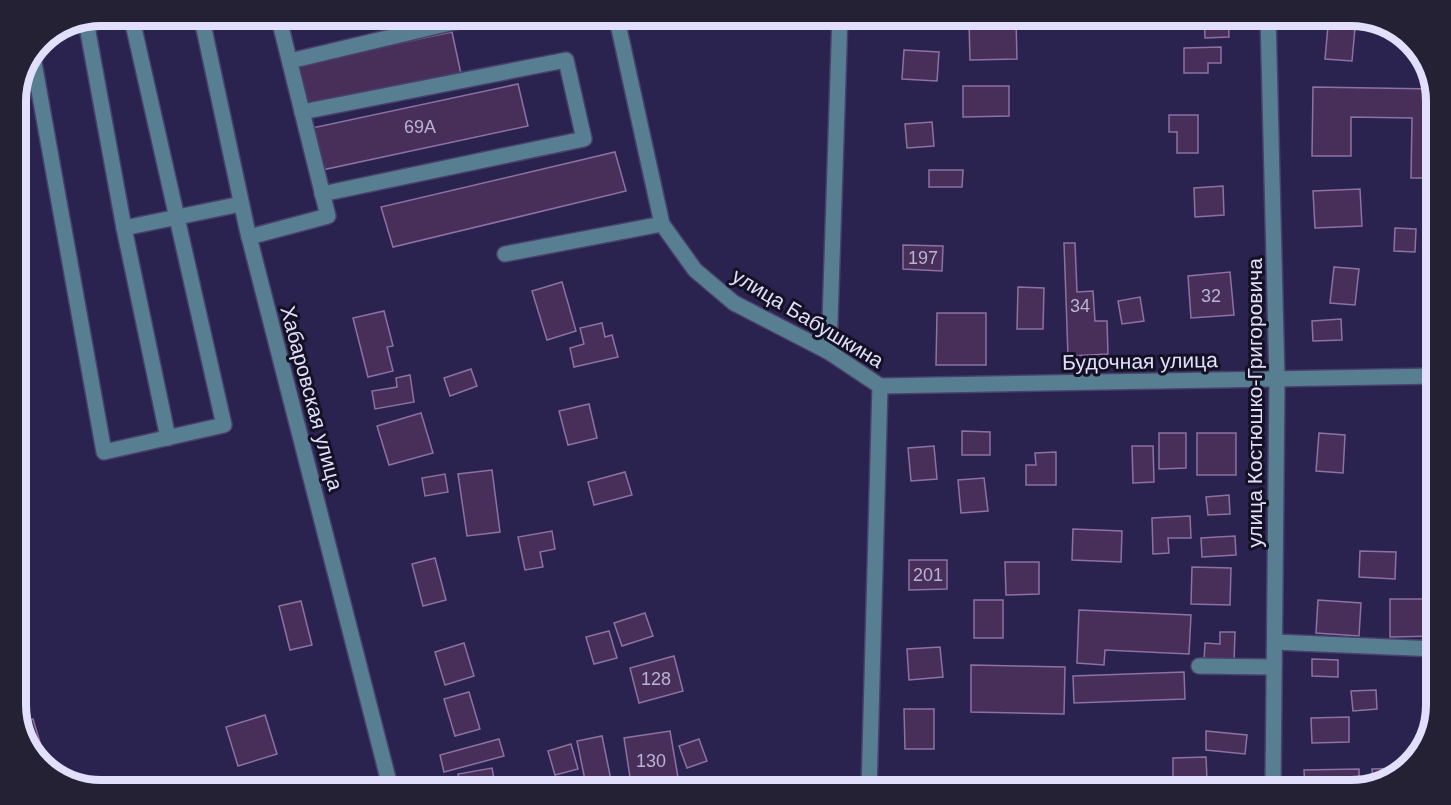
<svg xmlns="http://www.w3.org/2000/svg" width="1451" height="805" font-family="Helvetica,sans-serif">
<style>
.building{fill:#472f59;stroke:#8c72a2;stroke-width:1.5}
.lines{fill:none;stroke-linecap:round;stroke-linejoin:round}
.minor-casing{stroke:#48416b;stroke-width:18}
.minor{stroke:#587e91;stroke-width:15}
.labels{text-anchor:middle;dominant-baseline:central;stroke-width:6;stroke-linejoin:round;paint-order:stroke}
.number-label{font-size:18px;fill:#bab3d2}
.street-label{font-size:21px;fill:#e1dffb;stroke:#141124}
.rim{fill:none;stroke:#e1dffb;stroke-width:8}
</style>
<rect width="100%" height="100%" fill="#2b234f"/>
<g class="building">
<polygon points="905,15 957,15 956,19 904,17"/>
<polygon points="1204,15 1228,15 1229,37 1205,38"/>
<polygon points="1329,15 1356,17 1352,61 1325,59"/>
<polygon points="1016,20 1017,59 970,60 969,21"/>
<polygon points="452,32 461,74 304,107 296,65"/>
<polygon points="1221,47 1221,63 1208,63 1208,73 1184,73 1184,48"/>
<polygon points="904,50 939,52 937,81 902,79"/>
<polygon points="518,84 528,126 322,170 312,128"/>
<polygon points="963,86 1009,86 1009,116 963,117"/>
<polygon points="1313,87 1434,89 1436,178 1411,178 1412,118 1351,117 1351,156 1312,156"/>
<polygon points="1169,115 1198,115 1198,153 1177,153 1177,132 1169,132"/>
<polygon points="932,122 934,146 907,148 905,124"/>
<polygon points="615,152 626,191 393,247 381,207"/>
<polygon points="929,170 963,170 962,187 929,187"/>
<polygon points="1223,186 1224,215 1195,217 1194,188"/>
<polygon points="1360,189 1362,226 1315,228 1313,191"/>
<polygon points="1395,228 1416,229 1415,252 1394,251"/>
<polygon points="1064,243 1075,243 1077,292 1093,291 1095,321 1107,321 1108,354 1068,356"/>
<polygon points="903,245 943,246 942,271 903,269"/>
<polygon points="1334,267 1359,269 1355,305 1330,303"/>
<polygon points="1230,272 1234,315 1191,318 1188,276"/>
<polygon points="562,282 576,331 547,340 532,291"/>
<polygon points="1018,287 1044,288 1043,329 1017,329"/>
<polygon points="1140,297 1144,321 1122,324 1118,301"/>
<polygon points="384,311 393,346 387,347 393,371 368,377 353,318"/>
<polygon points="937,313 986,313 986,365 936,365"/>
<polygon points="1341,319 1342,340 1313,341 1312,321"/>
<polygon points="602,323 605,337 612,335 618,357 574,367 570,348 584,344 580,328"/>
<polygon points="471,369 477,386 450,396 444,378"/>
<polygon points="410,375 414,402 375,409 372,391 397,387 396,378"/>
<polygon points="589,404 597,438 568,445 559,411"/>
<polygon points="421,413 433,453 389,465 377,426"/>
<polygon points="962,431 990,432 990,455 962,455"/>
<polygon points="1159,433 1186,433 1186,468 1159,469"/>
<rect x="1197" y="433" width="39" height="42"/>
<polygon points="1319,433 1345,435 1343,473 1316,471"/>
<polygon points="934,446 937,479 911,481 908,448"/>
<polygon points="1132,446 1153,446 1154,482 1133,483"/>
<polygon points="1056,452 1056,485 1026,485 1026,465 1036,465 1035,453"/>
<polygon points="492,470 500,532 467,536 458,474"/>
<polygon points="625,472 632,495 594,505 588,482"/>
<polygon points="445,474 448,492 425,496 422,478"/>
<polygon points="984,478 988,511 961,513 958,480"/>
<polygon points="1229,495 1230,514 1208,515 1206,497"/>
<polygon points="1190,516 1191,538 1168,538 1169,553 1153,554 1152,518"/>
<polygon points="1073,529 1122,531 1121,562 1072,560"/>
<polygon points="552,531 555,549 540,552 543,567 525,570 518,537"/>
<polygon points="1235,536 1236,555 1202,557 1201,538"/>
<polygon points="1360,551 1396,552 1395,579 1359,577"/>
<polygon points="435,558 446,600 423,606 412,564"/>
<polygon points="909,560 947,560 947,589 909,590"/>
<polygon points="1005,562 1039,562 1039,594 1006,595"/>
<polygon points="1192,567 1231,568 1230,605 1191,604"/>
<polygon points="1390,599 1436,599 1436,636 1390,637"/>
<rect x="974" y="600" width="29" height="38"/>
<polygon points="1318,600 1361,603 1359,636 1316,633"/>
<polygon points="301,601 312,645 290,650 279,606"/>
<polygon points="1079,610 1191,615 1189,654 1105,650 1104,665 1077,663"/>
<polygon points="645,613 653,636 622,646 614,623"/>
<polygon points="609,631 617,658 594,664 586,637"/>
<polygon points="1220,632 1235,632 1234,662 1204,661 1205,643 1220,644"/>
<polygon points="464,643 474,676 445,685 435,652"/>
<polygon points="940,647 943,677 909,680 907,649"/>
<polygon points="674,656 683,691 639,703 630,668"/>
<polygon points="1312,659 1338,660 1338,677 1312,676"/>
<polygon points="971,665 1065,667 1064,714 971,712"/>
<polygon points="1184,672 1185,699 1074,703 1073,676"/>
<polygon points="1376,690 1377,709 1353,711 1351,691"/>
<polygon points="469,692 480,729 455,736 444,699"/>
<polygon points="904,709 934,709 934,749 905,749"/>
<polygon points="265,715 277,754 238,766 226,727"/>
<polygon points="1349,717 1349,742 1312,743 1311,718"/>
<polygon points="33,719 48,769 29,752 20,723"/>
<polygon points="670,731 679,783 632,790 624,738"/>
<polygon points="1206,731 1247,735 1245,754 1206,750"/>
<polygon points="602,736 613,790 587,790 577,741"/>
<polygon points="499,739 504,756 444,772 440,755"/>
<polygon points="699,739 707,761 687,768 679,746"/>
<polygon points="571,744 578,769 555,775 548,751"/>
<polygon points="1206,757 1207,779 1173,780 1173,758"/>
<polygon points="492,768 496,790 461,790 458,774"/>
<polygon points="1404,768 1393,778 1373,784 1372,769"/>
<polygon points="1359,769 1359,788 1305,790 1304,770"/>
<polygon points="964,777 965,790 927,790 927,778"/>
<polygon points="905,778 922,779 922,790 905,790"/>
<polygon points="1210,785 1236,787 1236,790 1210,790"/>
</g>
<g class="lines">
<g class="minor-casing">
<g id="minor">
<polyline points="201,15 247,229 391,790"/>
<polyline points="616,15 662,224 695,270 734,303 829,352 880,386 869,790"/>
<polyline points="1268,15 1277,380 1273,790"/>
<polyline points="86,21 124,228"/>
<polyline points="33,57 104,452 224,425 131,15"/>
<polyline points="290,61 484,15"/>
<polyline points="302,112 566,60 584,139 322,194"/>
<polyline points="249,237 328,216 278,15"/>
<polyline points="505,254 662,224"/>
<polyline points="829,352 840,15"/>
<polyline points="880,386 1436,376"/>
<polyline points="168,438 124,228 241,204"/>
<polyline points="1275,642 1436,649"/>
<polyline points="1199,666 1274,667"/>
</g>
</g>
<use href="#minor" class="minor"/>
</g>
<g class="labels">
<g class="number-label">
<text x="420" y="127">69А</text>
<text x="923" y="258">197</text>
<text x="1211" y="296">32</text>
<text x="1080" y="306">34</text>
<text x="928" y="575">201</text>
<text x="656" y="679">128</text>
<text x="651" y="761">130</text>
</g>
<g class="street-label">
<text transform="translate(808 318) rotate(31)">улица Бабушкина</text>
<text transform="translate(1140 361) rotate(-1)">Будочная улица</text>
<text transform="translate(312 398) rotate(75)">Хабаровская улица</text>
<text transform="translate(1254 403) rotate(-90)">улица Костюшко-Григоровича</text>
</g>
</g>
<path d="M0 0H1451V805H0ZM101 26H1351A75 75 0 0 1 1426 101V705A75 75 0 0 1 1351 780H101A75 75 0 0 1 26 705V101A75 75 0 0 1 101 26Z" fill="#242135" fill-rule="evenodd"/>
<path class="rim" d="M101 26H1351A75 75 0 0 1 1426 101V705A75 75 0 0 1 1351 780H101A75 75 0 0 1 26 705V101A75 75 0 0 1 101 26Z"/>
</svg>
